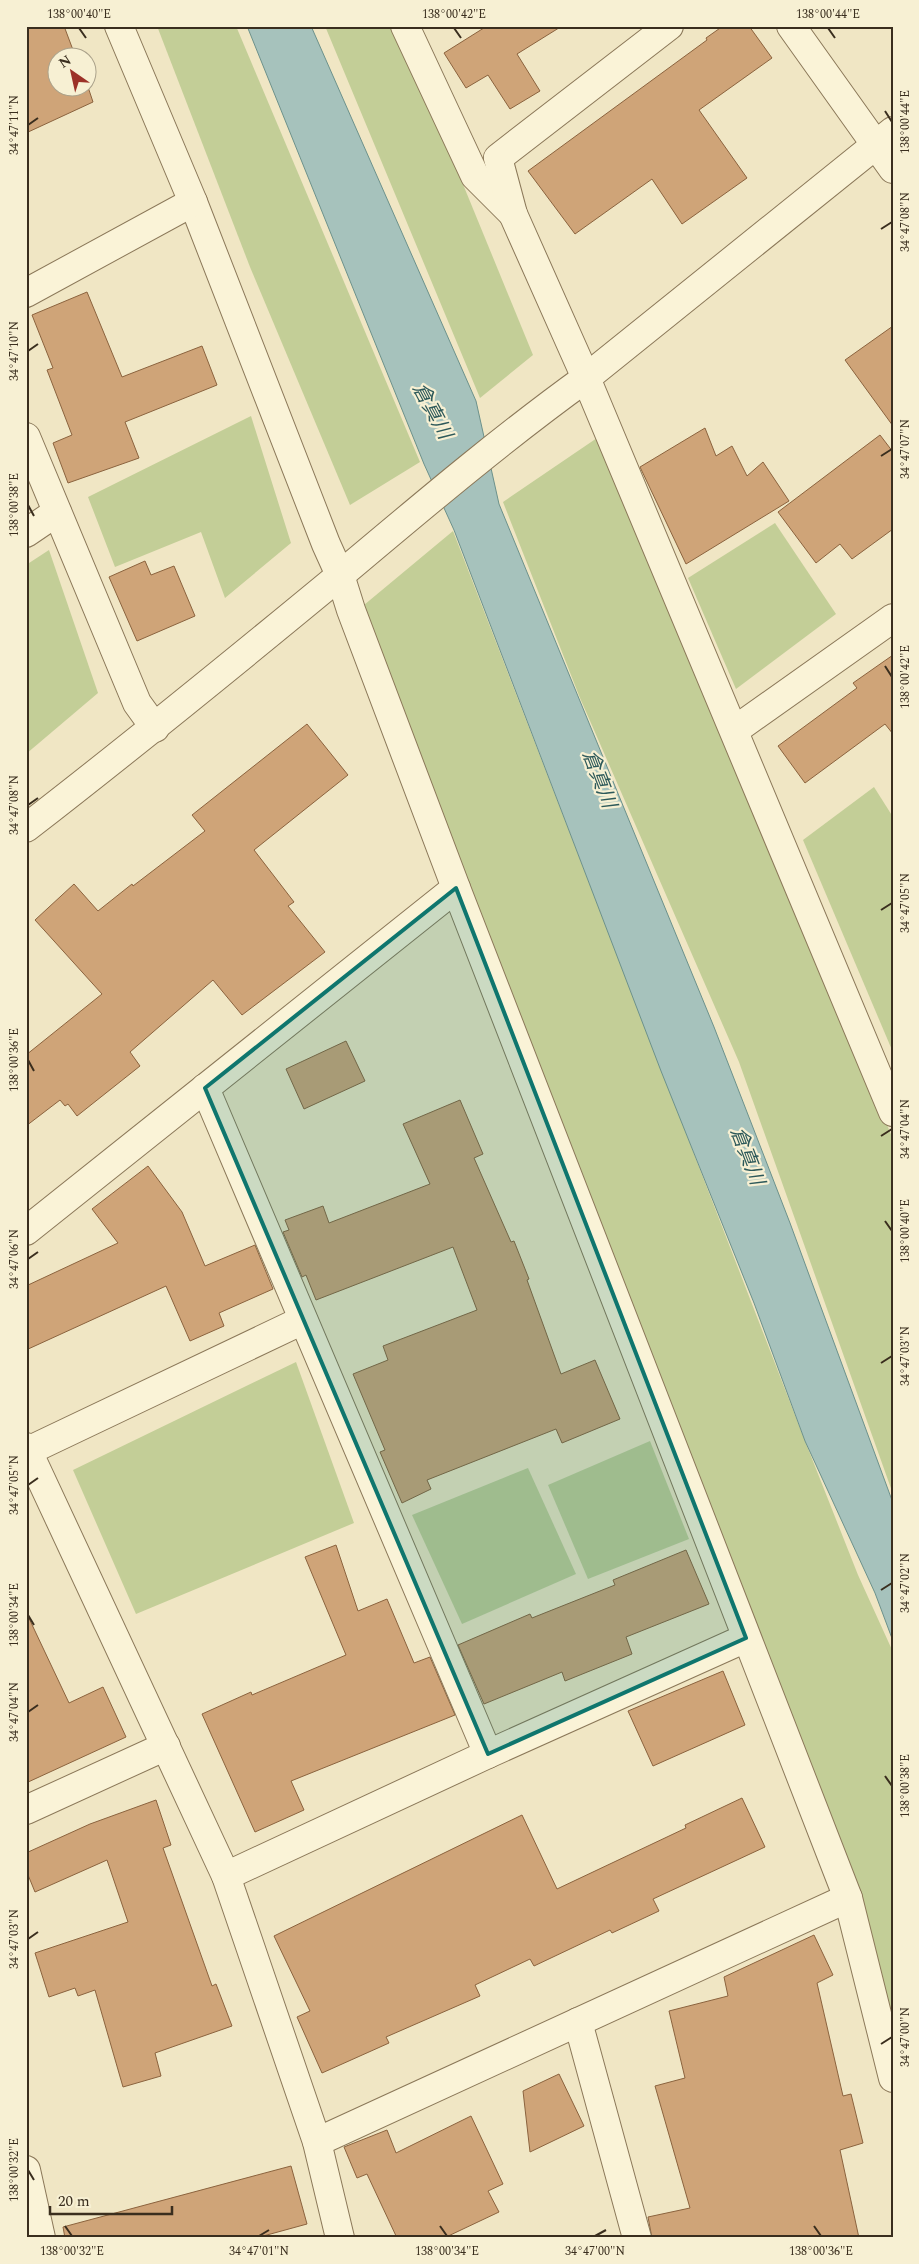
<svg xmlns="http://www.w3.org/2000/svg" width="919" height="2264" font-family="Spectral,'Noto Sans JP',serif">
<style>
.green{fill:#c3ce97}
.water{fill:#a6c2bc;stroke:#6c918b}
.building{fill:#cfa478;stroke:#8b633e}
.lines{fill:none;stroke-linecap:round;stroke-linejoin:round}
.minor-casing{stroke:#8b7859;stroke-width:30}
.tertiary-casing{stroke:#8b7859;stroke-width:30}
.minor{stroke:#faf3d7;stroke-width:28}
.tertiary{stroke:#faf3d7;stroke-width:28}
.marked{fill:#0f766e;fill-opacity:0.2;stroke:#0f766e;stroke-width:4;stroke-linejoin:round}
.ticks{fill:none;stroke:#3a2e1e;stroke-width:2}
.labels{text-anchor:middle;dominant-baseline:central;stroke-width:4.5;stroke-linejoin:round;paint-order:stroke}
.water-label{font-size:20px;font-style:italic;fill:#2d595a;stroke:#f7f0d3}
.neatline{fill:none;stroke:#3a2e1e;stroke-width:2}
.ticks-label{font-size:12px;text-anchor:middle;fill:#3a2e1e}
</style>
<rect width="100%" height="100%" fill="#f0e6c4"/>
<g class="green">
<polygon points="157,26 236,26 420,462 350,505 250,267"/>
<polygon points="325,26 394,26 419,77 533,355 480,398"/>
<polygon points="251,416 291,543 225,598 201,532 115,567 88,497"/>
<polygon points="597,438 893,1139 893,1494 739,1062 580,698 503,502"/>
<polygon points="775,523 836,614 736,689 688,578"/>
<polygon points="453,531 805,1441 858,1575 893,1652 893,2095 848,1871 358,610"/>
<polygon points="49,550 98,693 26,754 26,565"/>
<polygon points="874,787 893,817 892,1050 803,840"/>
<polygon points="296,1362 354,1523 136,1614 73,1470"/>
<polygon points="650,1441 689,1539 588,1579 548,1485"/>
<polygon points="528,1468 576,1574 462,1624 412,1515"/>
</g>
<polygon class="water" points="247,26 311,26 476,401 499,504 714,1027 790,1223 893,1503 893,1641 875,1593 805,1441 754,1303 661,1071 454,530 424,464"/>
<g class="building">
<polygon points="26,26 64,26 76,58 58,58 58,88 88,87 93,102 26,133"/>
<polygon points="487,26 562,26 517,54 540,91 510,109 488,75 466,88 444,53"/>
<polygon points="723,26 749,26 772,58 699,110 747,178 682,224 652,179 575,234 528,171 707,40 706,38"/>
<polygon points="87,292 122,377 202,346 217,385 125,422 139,458 68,483 53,443 72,435 47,370 53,368 32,315"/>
<polygon points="893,326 893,426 845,360"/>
<polygon points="705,428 716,456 732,446 747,476 763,462 789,501 686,564 640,467"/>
<polygon points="880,435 893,452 893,529 852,559 840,544 816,563 778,512"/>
<polygon points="145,561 151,575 174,566 195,616 137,641 109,577"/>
<polygon points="893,655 893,734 885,724 805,783 778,746 857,688 853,683"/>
<polygon points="307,724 348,775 254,850 294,902 288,906 325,952 242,1015 213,980 130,1052 140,1066 77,1116 68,1104 65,1106 60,1100 26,1126 26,1055 102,994 35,920 74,884 98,911 132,884 133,886 205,831 192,815"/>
<polygon points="346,1041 365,1081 304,1109 286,1069"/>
<polygon points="460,1100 483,1154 474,1158 511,1242 514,1241 529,1279 527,1280 561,1374 595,1360 620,1419 562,1443 556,1429 427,1480 431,1489 402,1503 380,1452 385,1450 353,1374 388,1360 383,1346 477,1310 453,1247 316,1300 306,1275 302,1277 283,1232 289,1230 285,1220 323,1206 329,1223 430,1184 403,1124"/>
<polygon points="148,1166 182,1212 205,1266 255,1245 273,1289 219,1313 224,1326 190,1341 166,1286 26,1350 26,1286 118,1243 92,1209"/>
<polygon points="336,1545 358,1611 387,1599 414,1663 430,1657 455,1715 291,1781 304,1810 255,1832 202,1714 251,1692 252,1695 346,1655 305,1557"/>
<polygon points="686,1550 709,1604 626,1637 632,1654 565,1681 562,1672 484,1704 458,1645 530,1614 532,1618 615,1585 613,1580"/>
<polygon points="26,1612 69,1703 103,1687 126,1737 26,1783"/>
<polygon points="723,1671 745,1725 653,1766 628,1711"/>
<polygon points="742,1798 765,1847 653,1899 659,1911 612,1933 610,1930 534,1966 530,1959 475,1985 480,1996 386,2037 389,2043 322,2073 297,2017 310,2011 274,1936 522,1815 557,1889 686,1828 685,1825"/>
<polygon points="156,1800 171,1845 163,1848 212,1986 216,1984 232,2026 155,2053 161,2076 123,2087 95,1990 78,1996 75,1988 49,1997 35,1953 128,1922 107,1860 35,1892 26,1870 26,1853 90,1824"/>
<polygon points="814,1935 833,1975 817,1983 843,2096 851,2094 863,2143 840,2150 859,2238 652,2238 648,2217 690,2208 655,2086 685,2078 669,2011 728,1996 724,1977"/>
<polygon points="559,2074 584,2126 530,2152 523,2091"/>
<polygon points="471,2116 503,2184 488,2191 499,2212 444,2238 397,2238 367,2174 357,2178 344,2147 387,2130 396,2153"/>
<polygon points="291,2166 307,2224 256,2238 65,2238 63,2227"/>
</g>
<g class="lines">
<g class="minor-casing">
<g id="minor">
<polyline points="119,26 193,202 326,544 340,575 351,610 456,888 848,1898 893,2078"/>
<polyline points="405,26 475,176 513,214"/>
<polyline points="669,26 498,158 513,214 586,378 893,1112"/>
<polyline points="791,26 893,169"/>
<polyline points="26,293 193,202"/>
<polyline points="26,437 137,703 155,728"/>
<polyline points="26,533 57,512"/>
<polyline points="735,730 893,618"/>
<polyline points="205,1088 488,1754"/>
<polyline points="26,1231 456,888"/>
<polyline points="26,1447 226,1876 317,2142 340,2238"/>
<polyline points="28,1451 303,1320"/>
<polyline points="26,1810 166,1746"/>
<polyline points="226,1876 488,1754 746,1638"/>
<polyline points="578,2022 637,2238"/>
<polyline points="317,2142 848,1898"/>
</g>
</g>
<g class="tertiary-casing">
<g id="tertiary">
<path d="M26,828C132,746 235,662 338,577C419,509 500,440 586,378L893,131"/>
<polyline points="26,2170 41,2238"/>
</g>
</g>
<use href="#minor" class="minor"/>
<use href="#tertiary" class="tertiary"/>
</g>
<path class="marked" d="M456,888L746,1638L488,1754L205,1088Z"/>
<path class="ticks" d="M79,28L86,38M454,28L461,38M828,28L835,38M885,111L892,122M28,125L38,118M881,229L892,222M28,351L38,344M881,456L892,449M28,505L34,516M885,666L892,677M28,805L38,798M881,910L892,903M28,1060L34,1071M881,1136L892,1129M885,1221L892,1231M28,1259L38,1252M881,1363L892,1356M28,1485L38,1478M881,1590L892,1583M28,1615L34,1625M28,1712L38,1705M885,1776L892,1786M28,1939L38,1932M881,2044L892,2037M28,2170L34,2180M65,2226L72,2236M440,2226L447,2236M814,2226L821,2236M259,2236L269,2230M595,2236L606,2230"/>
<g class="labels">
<g class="water-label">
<text transform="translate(432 411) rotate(62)">倉真川</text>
<text transform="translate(599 779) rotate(69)">倉真川</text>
<text transform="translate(747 1156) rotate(69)">倉真川</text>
</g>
</g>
<rect width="919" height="2264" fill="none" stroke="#f7f0d3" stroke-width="55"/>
<g transform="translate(72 72) rotate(326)"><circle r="24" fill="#f7f0d3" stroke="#aba28b"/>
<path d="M0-4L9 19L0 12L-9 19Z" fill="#9c3127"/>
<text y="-8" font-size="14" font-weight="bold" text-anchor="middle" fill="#3a2e1e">N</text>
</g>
<path d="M50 2206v8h122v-8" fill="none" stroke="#3a2e1e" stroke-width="2.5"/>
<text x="58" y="2206" font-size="15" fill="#3a2e1e" stroke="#f7f0d3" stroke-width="4" paint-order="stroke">20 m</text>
<rect x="28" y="28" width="864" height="2208" class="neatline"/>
<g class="ticks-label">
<text x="79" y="18">138°00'40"E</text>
<text x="454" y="18">138°00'42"E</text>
<text x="828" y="18">138°00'44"E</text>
<text transform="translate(905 122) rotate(-90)" y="4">138°00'44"E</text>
<text transform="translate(14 125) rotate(-90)" y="4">34°47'11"N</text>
<text transform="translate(905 222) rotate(-90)" y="4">34°47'08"N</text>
<text transform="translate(14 351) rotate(-90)" y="4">34°47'10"N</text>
<text transform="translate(905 449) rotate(-90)" y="4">34°47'07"N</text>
<text transform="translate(14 505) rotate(-90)" y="4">138°00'38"E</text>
<text transform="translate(905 677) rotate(-90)" y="4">138°00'42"E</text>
<text transform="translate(14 805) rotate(-90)" y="4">34°47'08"N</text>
<text transform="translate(905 903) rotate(-90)" y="4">34°47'05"N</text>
<text transform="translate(14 1060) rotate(-90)" y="4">138°00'36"E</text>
<text transform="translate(905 1129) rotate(-90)" y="4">34°47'04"N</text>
<text transform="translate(905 1231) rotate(-90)" y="4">138°00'40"E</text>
<text transform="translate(14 1259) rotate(-90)" y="4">34°47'06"N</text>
<text transform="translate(905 1356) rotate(-90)" y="4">34°47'03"N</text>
<text transform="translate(14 1485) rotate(-90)" y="4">34°47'05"N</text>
<text transform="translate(905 1583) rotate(-90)" y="4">34°47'02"N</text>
<text transform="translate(14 1615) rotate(-90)" y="4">138°00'34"E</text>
<text transform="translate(14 1712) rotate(-90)" y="4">34°47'04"N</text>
<text transform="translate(905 1786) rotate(-90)" y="4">138°00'38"E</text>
<text transform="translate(14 1939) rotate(-90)" y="4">34°47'03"N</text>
<text transform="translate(905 2037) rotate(-90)" y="4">34°47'00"N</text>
<text transform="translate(14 2170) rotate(-90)" y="4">138°00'32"E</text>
<text x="72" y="2255">138°00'32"E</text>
<text x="259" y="2255">34°47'01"N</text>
<text x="447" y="2255">138°00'34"E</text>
<text x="595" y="2255">34°47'00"N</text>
<text x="821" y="2255">138°00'36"E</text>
</g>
</svg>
